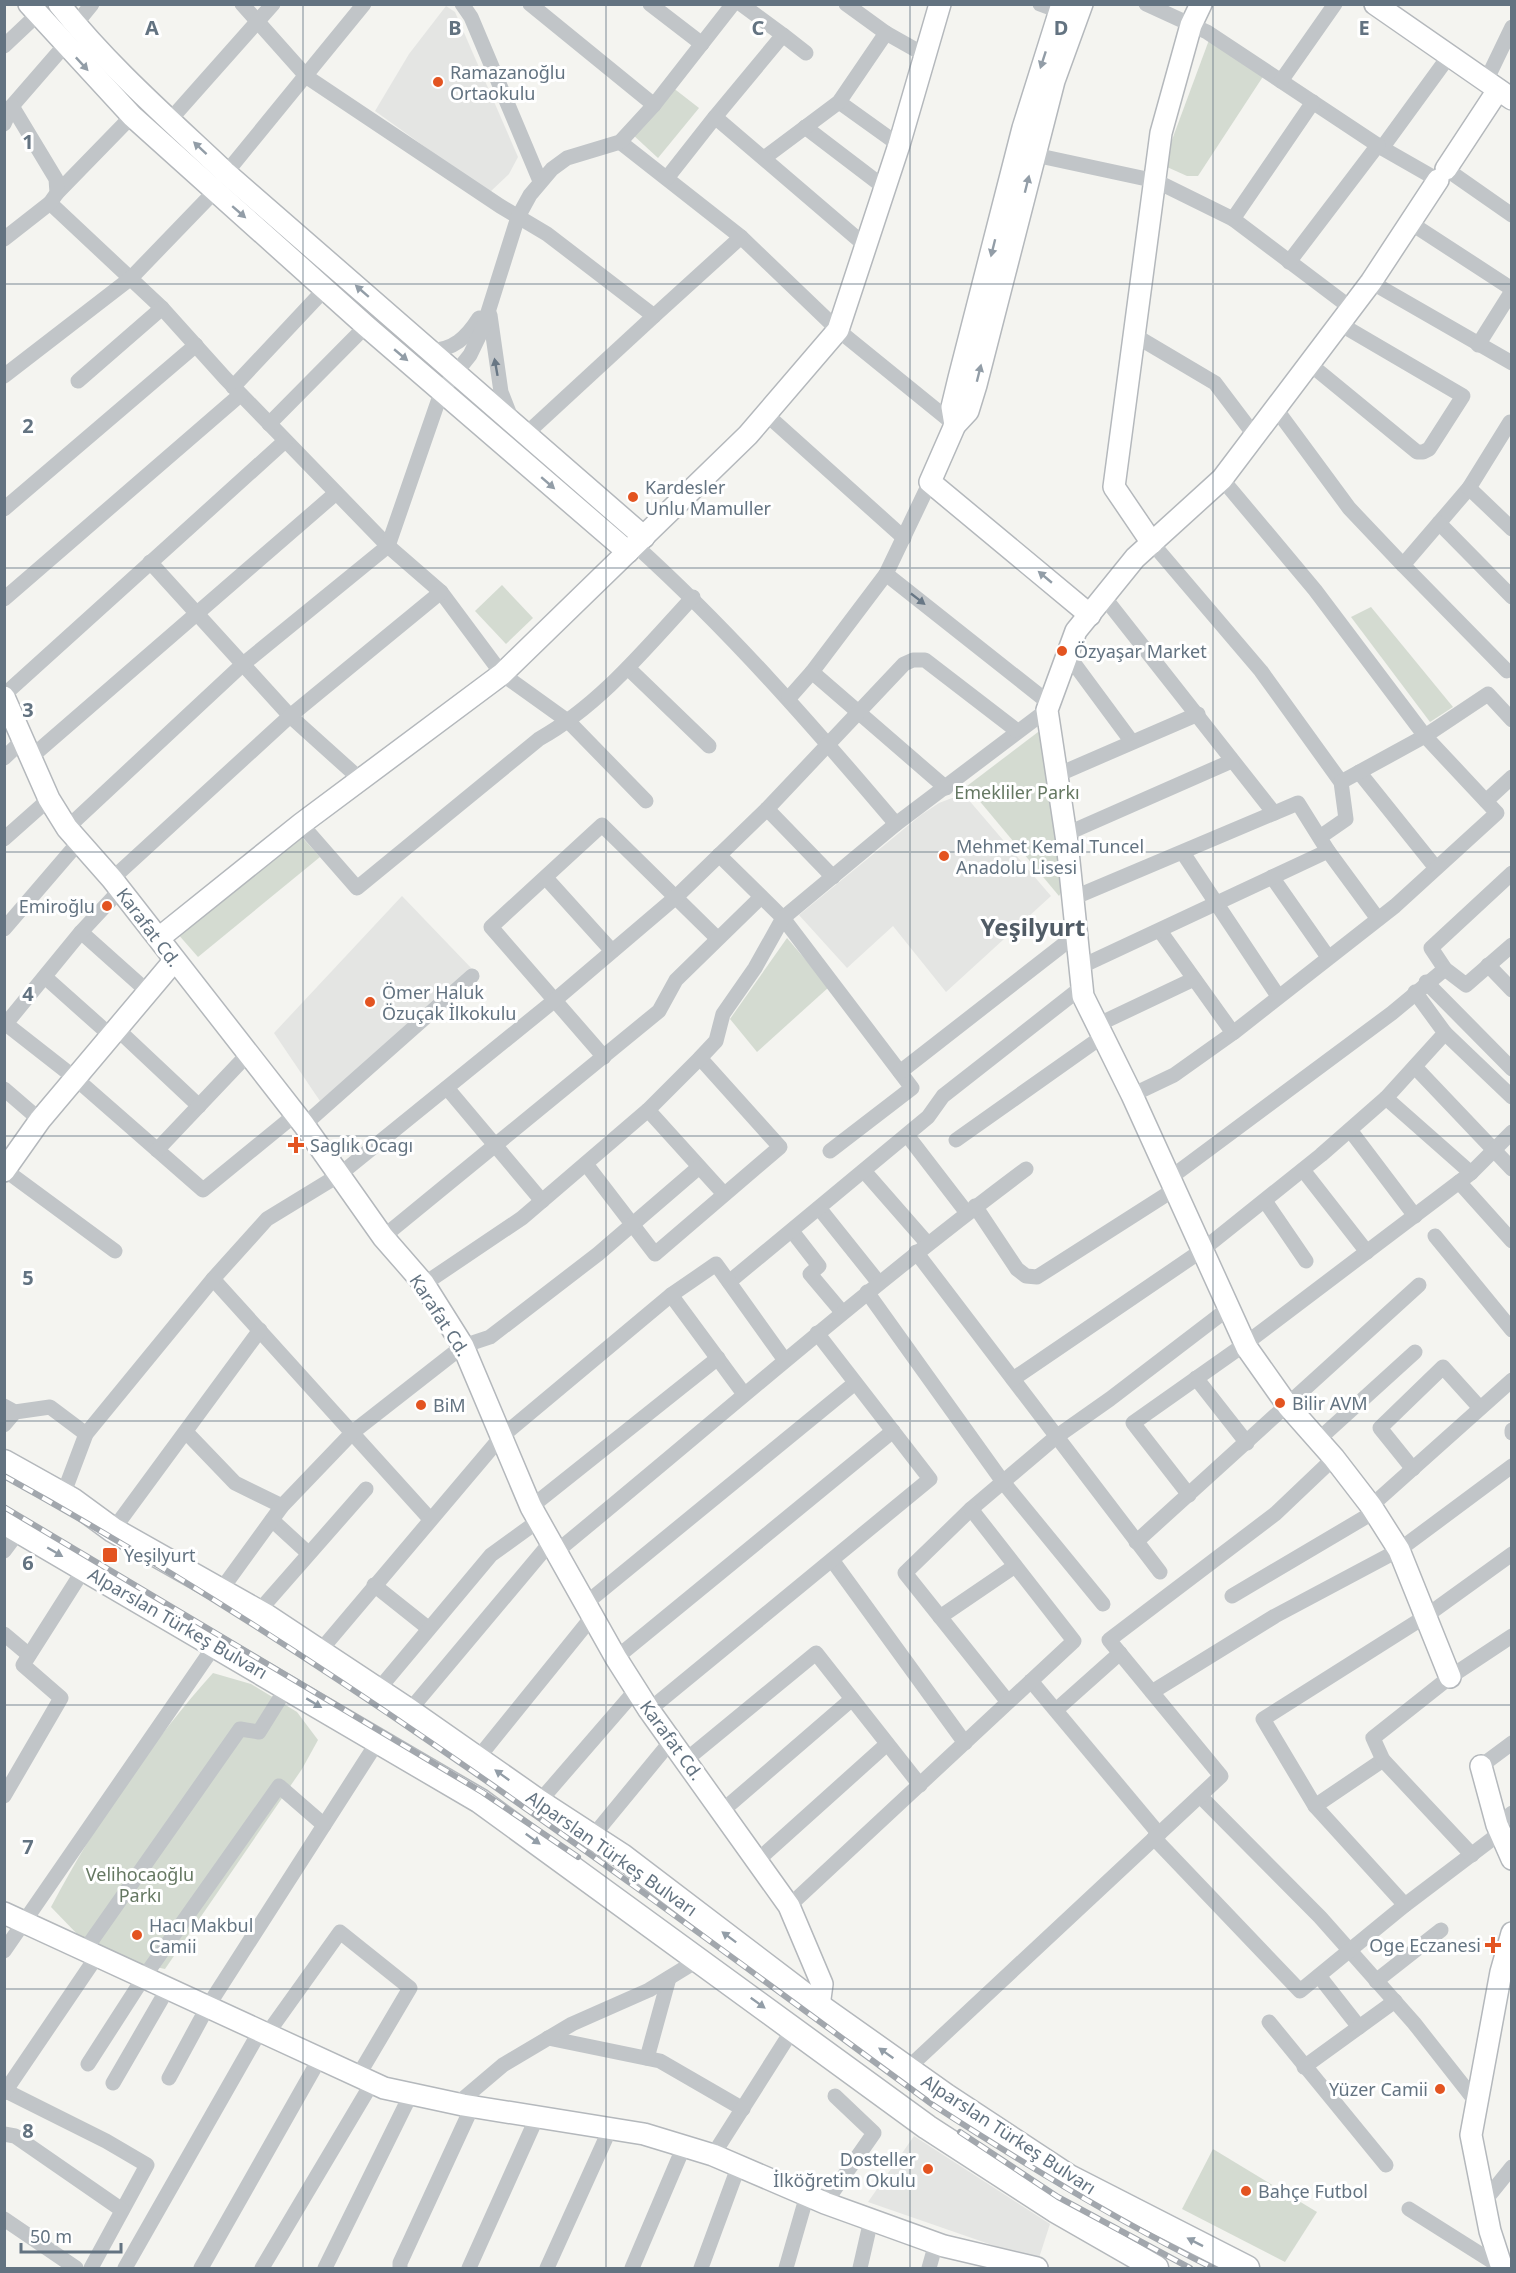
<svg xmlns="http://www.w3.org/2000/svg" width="1516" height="2273" font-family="'Noto Sans',sans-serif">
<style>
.built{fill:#e4e5e3}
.green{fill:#d4dbd1}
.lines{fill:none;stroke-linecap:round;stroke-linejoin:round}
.secondary-casing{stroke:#b4b8bc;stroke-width:24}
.primary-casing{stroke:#b4b8bc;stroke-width:27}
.street{stroke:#c1c5c8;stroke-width:15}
.secondary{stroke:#fff;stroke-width:21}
.primary{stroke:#fff;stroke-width:24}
.rail-casing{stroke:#a2a7ad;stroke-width:6}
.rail{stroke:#fff;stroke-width:4;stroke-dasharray:11;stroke-linecap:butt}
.oneway{fill:#929da7}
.oneway2{fill:#687785}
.grid{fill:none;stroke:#637381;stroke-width:1.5;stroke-opacity:0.55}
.poi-dot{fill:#e35421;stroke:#fff;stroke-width:2}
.labels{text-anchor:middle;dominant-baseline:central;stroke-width:6;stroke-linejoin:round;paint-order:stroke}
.poi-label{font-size:18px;fill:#637381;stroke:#fff;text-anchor:start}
.park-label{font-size:18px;fill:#657862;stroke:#fff}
.street-label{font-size:18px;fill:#637381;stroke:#fff}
.district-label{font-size:24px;font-weight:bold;fill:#515c66;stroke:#fff}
.grid-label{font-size:20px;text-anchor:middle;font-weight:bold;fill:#637381;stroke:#fff;stroke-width:6;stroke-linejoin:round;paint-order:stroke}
</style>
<rect width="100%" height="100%" fill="#f4f4f0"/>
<g class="built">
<polygon points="446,6 455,12 518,157 509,174 489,193 375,111 409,54"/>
<polygon points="952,798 967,798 1051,896 946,992 893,926 847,968 799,915 921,815 939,803"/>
<polygon points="402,896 473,970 320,1101 274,1033"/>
<polygon points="914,2136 1050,2224 1038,2261 868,2202"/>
</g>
<g class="green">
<polygon points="1209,40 1264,75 1198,176 1187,176 1167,167 1166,156"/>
<polygon points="672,87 699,108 658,158 631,133"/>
<polygon points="458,385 631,533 625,540 453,391"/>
<polygon points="502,585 533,618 506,644 475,611"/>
<polygon points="1371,607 1453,707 1430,722 1351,617"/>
<polygon points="1042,729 1066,883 1059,896 967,786"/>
<polygon points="300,835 320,857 198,957 177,933"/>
<polygon points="787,938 829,987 757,1052 730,1019"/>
<path d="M213,1673L251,1684L297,1712L318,1740L302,1769L165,1969L132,1962L79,1936L51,1907C94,1825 151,1742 213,1673Z"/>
<polygon points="1213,2149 1317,2212 1285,2262 1182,2209"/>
</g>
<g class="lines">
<g class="secondary-casing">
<g id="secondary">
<polyline points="29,4 132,116 366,326 628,552"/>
<path d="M59,4C108,66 169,119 226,173L644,537"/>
<polyline points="1082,4 1054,81 976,385 968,411 955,425 930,482 1090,615"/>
<polyline points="1375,4 1512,99"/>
<polyline points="1446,169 1498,90"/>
<polyline points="1438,180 1371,282 1222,479 1135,558 1076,631 1047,710 1067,842 1083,996 1132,1095 1247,1348 1288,1406 1334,1458 1371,1506 1399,1550 1450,1677"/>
<polyline points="955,425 952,407 959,378 1023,128 1062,4"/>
<polyline points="1152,543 1114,487 1161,133 1191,25 1201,4"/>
<polyline points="4,697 49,799 67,828 112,879 304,1125 383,1237 424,1284 463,1346 531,1507 616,1658 649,1710 789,1906 822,1984 819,2006"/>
<polyline points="159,938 301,824 502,674 748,435 838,330 899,145 940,4"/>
<polyline points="4,1171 40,1120 174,961"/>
<polyline points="1481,1766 1497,1825 1512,1859"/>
<polyline points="4,1913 384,2088 463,2105 644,2134 713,2155 825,2203 944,2246 1037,2268"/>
<polyline points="1502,2268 1490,2231 1471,2135 1501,1972 1512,1933"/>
</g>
</g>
<g class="primary-casing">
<g id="primary">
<polyline points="4,1462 72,1500 113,1530 267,1617 409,1711 539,1802 622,1856 819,2006 946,2096 1069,2177 1247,2268"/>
<polyline points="4,1522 480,1801 927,2127 1055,2210 1156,2268"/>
</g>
</g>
<g class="street">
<polyline points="242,4 307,77 500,206 547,234 654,316 741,237"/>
<polyline points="462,4 471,17 540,181"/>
<polyline points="530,4 654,105"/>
<polyline points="650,4 702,44"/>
<polyline points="846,4 886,33 925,55"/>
<polyline points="1040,4 1059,11"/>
<polyline points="1146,4 1207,32 1382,148 1438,180 1446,169 1512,215"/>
<polyline points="75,25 92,4"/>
<polyline points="783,35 806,53"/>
<polyline points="4,46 38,14"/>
<polyline points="1281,81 1335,4"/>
<polyline points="1486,81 1512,27"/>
<polyline points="839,102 899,145"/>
<polyline points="715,117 783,35 741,4"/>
<polyline points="170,120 273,4"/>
<polyline points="4,124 12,106 65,45"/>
<polyline points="805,127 885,188"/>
<polyline points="620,142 741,237 838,330 955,425"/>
<polyline points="1382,148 1449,56"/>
<polyline points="1035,155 1156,181 1233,219 1351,308"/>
<polyline points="764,158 839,102 886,33"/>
<polyline points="226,173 364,4"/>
<polyline points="667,178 715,117 867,247"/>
<polyline points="57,193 132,116"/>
<polyline points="50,203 162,308 225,378 388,546 441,592 502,674 569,722 646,801"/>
<polyline points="1233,219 1313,102"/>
<polyline points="1409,222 1512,289"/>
<polyline points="4,239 50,203 57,193 56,179 12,106"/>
<polyline points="1289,262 1378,145"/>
<polyline points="1371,282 1512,363"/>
<polyline points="490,315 501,392 512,420"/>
<polyline points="1134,335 1215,383 1255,436"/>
<polyline points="1478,345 1512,291"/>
<path d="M429,350C453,351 467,337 479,318"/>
<polyline points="1311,365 1417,452 1423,452 1429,449 1463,396 1340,324"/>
<polyline points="4,376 131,278 215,191"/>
<polyline points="78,381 162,308"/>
<polyline points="233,387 325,289"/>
<polyline points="1276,409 1349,508 1403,565"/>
<polyline points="766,414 904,538"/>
<polyline points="269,424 366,326"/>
<polyline points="1512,424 1510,422 1469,488 1439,523 1512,597"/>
<polyline points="526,434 654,316"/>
<polyline points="930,482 886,574 1049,703"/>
<polyline points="1469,488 1512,529"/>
<polyline points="4,509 196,345"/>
<polyline points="1439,523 1403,565 1507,671"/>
<polyline points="1152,543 1261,671 1341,782 1346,819 1320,837"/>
<path d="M635,545C730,631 813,726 896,824"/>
<polyline points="150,562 290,716 360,779"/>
<polyline points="886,574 812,672 946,788"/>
<polyline points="1104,597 1274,813"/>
<polyline points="4,599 240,395"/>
<polyline points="1067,654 1132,742"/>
<polyline points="628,668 709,746"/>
<polyline points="4,695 285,441"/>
<polyline points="789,698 812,672"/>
<polyline points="4,758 23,740"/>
<polyline points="30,758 336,493"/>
<polyline points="1359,772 1436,868"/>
<polyline points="1057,775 1198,714"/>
<polyline points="1341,782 1425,736 1488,694 1512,720"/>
<polyline points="1486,801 1512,777"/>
<polyline points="767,809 833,877"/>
<path d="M301,824L357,888L539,739C600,705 646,648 693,597"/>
<polyline points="67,828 242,665 388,546 442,390 470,355 483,328 518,217 530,195 552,169 567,158 620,142 654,105 733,4"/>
<polyline points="1066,834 1232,761"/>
<polyline points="4,839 49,799"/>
<polyline points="1183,853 1278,996"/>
<polyline points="719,855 783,918 912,1088 830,1151"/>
<polyline points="1512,873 1431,948 1445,969 1466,985 1512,945"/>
<polyline points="1272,877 1328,957"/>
<polyline points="546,878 612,951"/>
<polyline points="112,879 290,716 441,592"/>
<polyline points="1073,898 1298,803 1328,851 1378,919"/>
<polyline points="4,929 78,843"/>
<polyline points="1160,931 1233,1033"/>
<polyline points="81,932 147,991"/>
<polyline points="1488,965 1512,990"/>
<polyline points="1080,967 1328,851"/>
<polyline points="45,977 110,1035"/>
<polyline points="1426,982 1512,1069"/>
<polyline points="6,1024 75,1078 203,1190 296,1114"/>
<polyline points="1097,1025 1194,979"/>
<polyline points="4,1026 81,932 121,889"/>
<polyline points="116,1028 199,1106"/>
<polyline points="1445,1033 1512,1097"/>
<polyline points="604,1057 491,927 602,825 717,938"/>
<polyline points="1415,1067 1512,1169"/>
<polyline points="900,1072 1077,934"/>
<polyline points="447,1088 542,1201"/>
<polyline points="4,1089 40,1120"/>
<polyline points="1132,1095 1174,1075 1233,1033 1395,906 1497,813 1425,736 1315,590 1222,479"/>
<polyline points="1386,1098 1445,1033 1415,992"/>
<polyline points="648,1110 724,1194"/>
<polyline points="304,1125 472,976"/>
<polyline points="1350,1130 1415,1216"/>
<polyline points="907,1135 967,1213"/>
<polyline points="956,1140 1103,1036"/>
<polyline points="157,1150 249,1053"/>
<polyline points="586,1164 655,1254 780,1147 700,1058"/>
<polyline points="5,1170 115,1251"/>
<polyline points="1303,1170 1367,1252"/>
<polyline points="864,1171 927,1243"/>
<polyline points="1170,1178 1392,1013 1445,969"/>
<polyline points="1459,1182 1512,1241"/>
<polyline points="1265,1201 1306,1261"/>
<polyline points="975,1206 1017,1269 1026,1276 1037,1277 1175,1189"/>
<polyline points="819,1208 879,1283"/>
<polyline points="795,1235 819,1266 810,1274 842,1312"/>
<polyline points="1435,1236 1512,1330"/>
<polyline points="383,1237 659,1011 676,980 761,897"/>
<polyline points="916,1252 1160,1572"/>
<polyline points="213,1279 430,1519"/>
<polyline points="729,1282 928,1117 943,1096 1082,987"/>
<polyline points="424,1284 522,1218 648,1110 700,1058 716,1041 723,1014 755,968 783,918 896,824 1047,710"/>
<polyline points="867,1292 1003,1482 1103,1604"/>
<polyline points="671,1295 744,1394"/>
<polyline points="1196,1378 1247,1443"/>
<polyline points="1013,1379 1201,1251 1321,1155 1386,1098 1471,1173"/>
<polyline points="4,1406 15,1412 50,1407 86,1434"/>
<polyline points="4,1425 15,1412"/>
<polyline points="1512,1430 1512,1433"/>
<polyline points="186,1432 235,1483 282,1506"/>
<polyline points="1318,1440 1415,1352"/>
<polyline points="1413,1469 1380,1428 1443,1367 1480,1408"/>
<polyline points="63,1495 86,1434 213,1279 267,1219 339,1175 555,1000 676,897 767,809 904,664 913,660 925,660 1016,730"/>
<polyline points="1189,1495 1133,1423 1245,1344 1471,1173 1512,1132"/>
<polyline points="1371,1506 1512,1380"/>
<polyline points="531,1507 718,1358"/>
<polyline points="272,1520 308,1553"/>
<polyline points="113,1530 260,1330"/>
<polyline points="1136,1542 1419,1285"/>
<polyline points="4,1551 19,1531"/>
<path d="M556,1552C712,1424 864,1290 1026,1169"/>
<polyline points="832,1560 965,1743"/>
<polyline points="374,1585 428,1628"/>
<polyline points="221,1590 282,1506 353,1432 463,1346 490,1337 598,1254 698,1168"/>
<polyline points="1232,1596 1374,1512"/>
<polyline points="585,1604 855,1383"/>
<polyline points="258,1612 366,1489"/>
<polyline points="940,1617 1015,1566"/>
<polyline points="4,1634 29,1655"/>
<polyline points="320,1651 501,1437 671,1295 716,1264 784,1359"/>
<polyline points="616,1658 893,1431"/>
<polyline points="1031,1681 1159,1834"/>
<polyline points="378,1690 491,1555 538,1521"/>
<polyline points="1152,1692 1275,1616 1399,1550 1512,1466"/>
<polyline points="1008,1702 905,1573 971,1509 1056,1437 1110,1399 1229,1308"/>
<polyline points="649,1710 930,1479 817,1333"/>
<polyline points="1056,1710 1120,1653"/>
<polyline points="409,1711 550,1543"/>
<polyline points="478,1758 592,1617"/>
<polyline points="687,1759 816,1653 920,1785"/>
<polyline points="1481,1766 1512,1743"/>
<polyline points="4,1796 61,1698 23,1665 84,1569"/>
<polyline points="1200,1796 1320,1917 1414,2023 1477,2103"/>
<polyline points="539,1802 636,1690"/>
<polyline points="1315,1806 1383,1760"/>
<polyline points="722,1811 852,1699"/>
<polyline points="1497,1825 1512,1813"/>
<polyline points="593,1836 672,1740"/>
<polyline points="1154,1838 1300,1991 1405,1905 1500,1833"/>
<polyline points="1472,1855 1383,1760 1373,1738 1450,1677 1512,1636"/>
<polyline points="758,1860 887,1744"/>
<polyline points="1405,1905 1315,1806 1263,1719 1426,1616 1512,1554"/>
<polyline points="789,1906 1074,1641 971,1509"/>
<polyline points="85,1950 240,1729 259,1732 287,1687"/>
<polyline points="4,1951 215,1645"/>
<polyline points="1319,1976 1359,2027"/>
<polyline points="1376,1981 1441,1930"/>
<polyline points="1269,2022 1386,2165"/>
<polyline points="267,2034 340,1932 410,1988 358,2076"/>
<polyline points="548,2038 660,2061 743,2109"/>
<polyline points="647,2058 669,1978"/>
<polyline points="88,2064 144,1977 279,1786 324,1825"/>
<polyline points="1304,2067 1395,2001"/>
<polyline points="908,2068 1221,1776 1109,1640 1275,1514 1334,1458"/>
<polyline points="169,2078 208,2006 378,1741"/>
<polyline points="113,2083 168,1988"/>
<polyline points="6,2091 106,2141 147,2165 91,2268"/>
<polyline points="4,2093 97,1956"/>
<polyline points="457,2104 503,2065 572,2024 649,1990 698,1960"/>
<polyline points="4,2134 15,2136 122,2210"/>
<polyline points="713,2155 793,2029"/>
<polyline points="825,2203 874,2133 835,2096"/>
<polyline points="1483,2203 1512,2167"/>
<polyline points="1409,2209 1501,2267"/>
<polyline points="4,2219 76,2268"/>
<polyline points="125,2268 260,2031"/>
<polyline points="201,2268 320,2058"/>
<polyline points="262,2268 372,2083"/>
<polyline points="325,2268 411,2094"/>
<polyline points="400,2268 400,2263 472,2107"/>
<polyline points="469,2268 537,2117"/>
<polyline points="547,2268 610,2129"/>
<polyline points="632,2268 684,2146"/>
<polyline points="701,2268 739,2165"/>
<polyline points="786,2268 807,2195"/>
<polyline points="860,2268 871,2220"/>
<polyline points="929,2268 936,2243"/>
</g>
<use href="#secondary" class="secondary"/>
<use href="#primary" class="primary"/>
<g class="rail-casing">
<g id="rail">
<path d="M4,1476C332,1657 632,1884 933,2105C1024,2164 1116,2220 1213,2268"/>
<polyline points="4,1507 482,1792 578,1857"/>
<polyline points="960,2132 1058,2197 1190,2268"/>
</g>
</g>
<use href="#rail" class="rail"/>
</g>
<defs><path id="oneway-solid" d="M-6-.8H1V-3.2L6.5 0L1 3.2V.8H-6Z" transform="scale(1.5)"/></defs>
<g class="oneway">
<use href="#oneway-solid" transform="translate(1043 60) rotate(108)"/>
<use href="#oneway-solid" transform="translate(82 64) rotate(47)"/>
<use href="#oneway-solid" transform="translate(200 148) rotate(-137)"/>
<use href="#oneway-solid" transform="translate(1027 184) rotate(-76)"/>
<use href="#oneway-solid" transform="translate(239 212) rotate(41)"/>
<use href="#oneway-solid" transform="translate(993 248) rotate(104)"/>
<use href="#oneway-solid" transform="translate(362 291) rotate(-139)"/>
<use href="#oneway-solid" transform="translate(401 355) rotate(40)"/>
<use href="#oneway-solid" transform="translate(979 373) rotate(-76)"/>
<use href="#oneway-solid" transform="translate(548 483) rotate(41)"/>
<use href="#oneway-solid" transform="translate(1045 577) rotate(-140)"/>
<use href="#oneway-solid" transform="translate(55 1552) rotate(30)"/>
<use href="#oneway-solid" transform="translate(314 1703) rotate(31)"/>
<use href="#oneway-solid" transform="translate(502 1775) rotate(-144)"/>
<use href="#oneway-solid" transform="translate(533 1839) rotate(36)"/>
<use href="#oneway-solid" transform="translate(729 1937) rotate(-143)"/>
<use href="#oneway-solid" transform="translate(758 2003) rotate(36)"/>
<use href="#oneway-solid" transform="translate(886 2053) rotate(-145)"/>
<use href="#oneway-solid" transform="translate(1195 2242) rotate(-153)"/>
</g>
<g class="oneway2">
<use href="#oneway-solid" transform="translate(496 367) rotate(-100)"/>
<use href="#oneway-solid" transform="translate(918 599) rotate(38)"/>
</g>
<path class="grid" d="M303,4V2268M606,4V2268M910,4V2268M1213,4V2268M4,284H1512M4,568H1512M4,852H1512M4,1136H1512M4,1421H1512M4,1705H1512M4,1989H1512"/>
<g class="poi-dot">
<circle cx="438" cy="82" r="6"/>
<circle cx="633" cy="497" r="6"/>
<circle cx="1062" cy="651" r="6"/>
<circle cx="944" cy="856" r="6"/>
<circle cx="107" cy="906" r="6"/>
<circle cx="370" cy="1002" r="6"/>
<path d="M293 1136h6v6h6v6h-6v6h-6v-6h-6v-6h6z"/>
<circle cx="1280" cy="1403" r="6"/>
<circle cx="421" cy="1405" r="6"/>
<rect x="102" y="1547" width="16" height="16" rx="3"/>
<circle cx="137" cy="1935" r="6"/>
<path d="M1490 1936h6v6h6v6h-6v6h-6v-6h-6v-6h6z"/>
<circle cx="1440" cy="2089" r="6"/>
<circle cx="928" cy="2169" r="6"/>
<circle cx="1246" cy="2191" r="6"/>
</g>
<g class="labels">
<g class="poi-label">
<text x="450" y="72">Ramazanoğlu<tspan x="450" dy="21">Ortaokulu</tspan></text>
<text x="645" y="487">Kardesler<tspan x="645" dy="21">Unlu Mamuller</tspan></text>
<text x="1074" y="651">Özyaşar Market</text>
<text x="956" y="846">Mehmet Kemal Tuncel<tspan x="956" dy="21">Anadolu Lisesi</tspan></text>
<text x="95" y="906" text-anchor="end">Emiroğlu</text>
<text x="382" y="992">Ömer Haluk<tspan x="382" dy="21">Özuçak İlkokulu</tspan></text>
<text x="310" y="1145">Saglık Ocagı</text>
<text x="1292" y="1403">Bilir AVM</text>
<text x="433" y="1405">BiM</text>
<text x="124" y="1555">Yeşilyurt</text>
<text x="149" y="1925">Hacı Makbul<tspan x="149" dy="21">Camii</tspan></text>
<text x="1481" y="1945" text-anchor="end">Oge Eczanesi</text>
<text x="1428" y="2089" text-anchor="end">Yüzer Camii</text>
<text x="916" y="2159" text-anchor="end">Dosteller<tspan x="916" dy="21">İlköğretim Okulu</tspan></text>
<text x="1258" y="2191">Bahçe Futbol</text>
</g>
<g class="park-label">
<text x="1017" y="792">Emekliler Parkı</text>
<text x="140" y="1874">Velihocaoğlu<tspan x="140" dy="21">Parkı</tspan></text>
</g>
<g class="street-label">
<text transform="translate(149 927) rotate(53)">Karafat Cd.</text>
<text transform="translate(440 1315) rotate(57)">Karafat Cd.</text>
<text transform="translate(178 1623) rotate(30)">Alparslan Türkeş Bulvarı</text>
<text transform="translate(672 1740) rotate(54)">Karafat Cd.</text>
<text transform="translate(612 1853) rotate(35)">Alparslan Türkeş Bulvarı</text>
<text transform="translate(1009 2134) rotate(33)">Alparslan Türkeş Bulvarı</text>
</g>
<g class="district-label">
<text x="1033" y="926">Yeşilyurt</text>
</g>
</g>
<g class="grid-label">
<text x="152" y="35">A</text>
<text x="455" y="35">B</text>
<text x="758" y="35">C</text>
<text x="1061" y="35">D</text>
<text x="1364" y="35">E</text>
<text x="28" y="149">1</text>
<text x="28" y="433">2</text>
<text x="28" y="717">3</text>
<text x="28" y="1001">4</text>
<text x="28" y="1285">5</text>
<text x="28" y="1570">6</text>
<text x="28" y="1854">7</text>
<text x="28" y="2138">8</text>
</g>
<rect width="1516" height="2273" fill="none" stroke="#637381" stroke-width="12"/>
<path d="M21 2243v9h100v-9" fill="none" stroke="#637381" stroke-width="3"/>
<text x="30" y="2243" font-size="18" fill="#637381" stroke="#ffffff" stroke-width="4.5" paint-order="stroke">50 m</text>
</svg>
